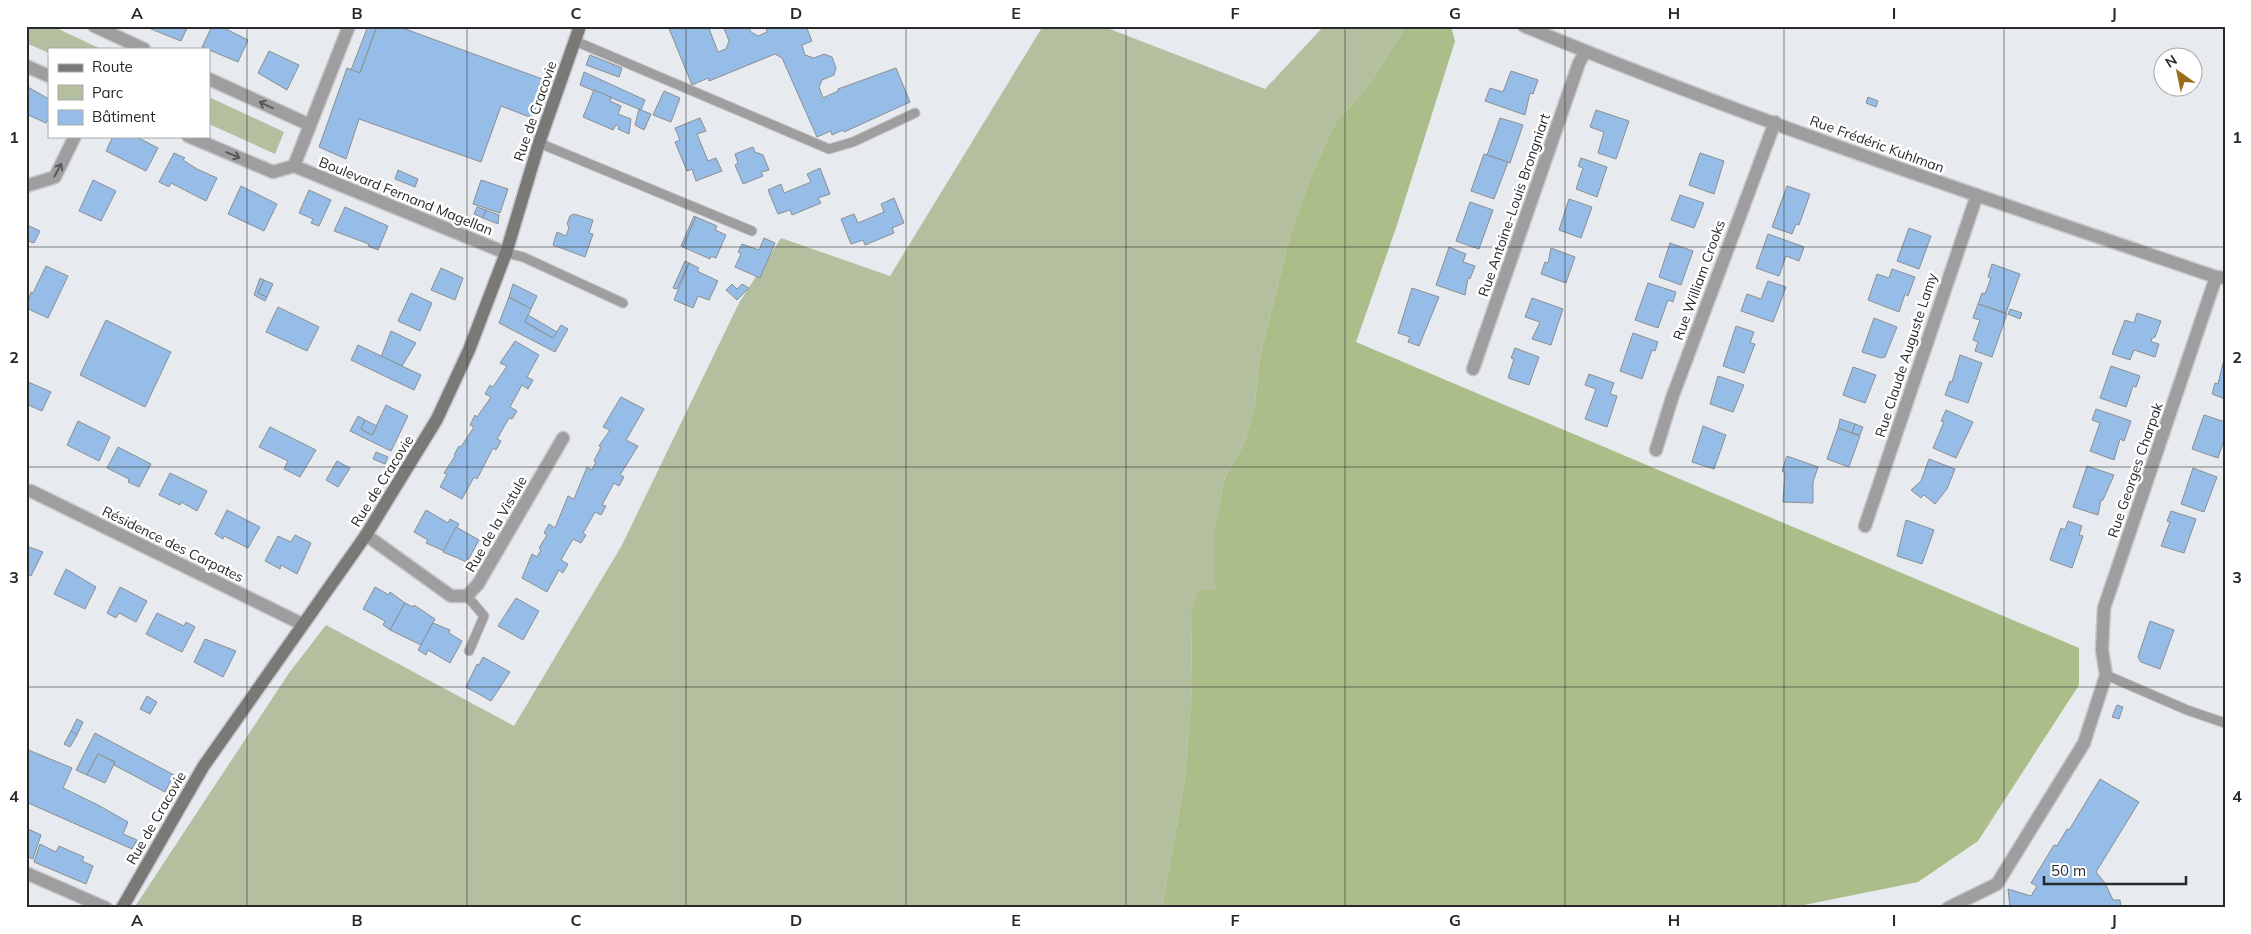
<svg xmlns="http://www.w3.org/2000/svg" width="2251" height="934" font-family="Mulish,sans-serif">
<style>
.green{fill:#b3bf9f}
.forest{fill:#abbd89}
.building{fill:#95bde7;stroke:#8c8f92}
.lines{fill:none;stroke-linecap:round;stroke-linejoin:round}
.lane-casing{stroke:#c5c7cb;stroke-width:11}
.street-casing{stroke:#c5c7cb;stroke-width:15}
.secondary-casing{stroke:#c5c7cb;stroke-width:15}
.lane{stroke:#9f9d9d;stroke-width:9}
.street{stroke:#9f9d9d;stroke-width:12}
.secondary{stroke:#7b7878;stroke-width:12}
.oneway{stroke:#585759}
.grid{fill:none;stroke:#28292b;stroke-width:1;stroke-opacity:0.55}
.labels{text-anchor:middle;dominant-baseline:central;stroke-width:5;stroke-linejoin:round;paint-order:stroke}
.street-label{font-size:14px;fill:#28292b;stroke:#fff}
.neatline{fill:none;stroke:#28292b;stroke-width:2}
.grid-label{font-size:16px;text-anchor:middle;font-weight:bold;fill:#28292b}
</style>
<rect width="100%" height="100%" fill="#e7eaee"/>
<g class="green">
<polygon points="26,26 52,26 99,48 49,49 49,53 26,43"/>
<polygon points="1043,26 1102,26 1265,89 1324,26 1406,26 1368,86 1335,123 1314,169 1291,232 1260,357 1254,410 1244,444 1225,477 1215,526 1215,591 1191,613 1192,685 1185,778 1162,908 134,908 289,673 326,625 514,726 622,545 739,303 781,238 890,276"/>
<polygon points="209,97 284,132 275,154 209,124"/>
</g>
<polygon class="forest" points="1406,26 1451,26 1455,41 1397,225 1356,342 2079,648 2079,685 1978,841 1918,882 1789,908 1162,908 1185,778 1192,685 1191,613 1199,590 1215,590 1215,526 1225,477 1244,444 1254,410 1260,357 1291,232 1314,169 1335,123 1368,86"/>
<g class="building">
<polygon points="152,26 188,26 181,41 151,29"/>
<polygon points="212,26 220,26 248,40 238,62 202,47"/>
<polygon points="368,26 377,26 360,73 351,70"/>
<polygon points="377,26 397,26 545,80 532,118 501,106 481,162 359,119 346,159 319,147 347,68 360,73"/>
<polygon points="668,26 708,26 718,52 726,49 729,41 723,26 748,26 751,32 758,36 767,32 765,26 806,26 812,41 802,45 805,55 814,58 824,54 832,57 836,68 834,75 822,80 819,87 823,98 838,91 838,89 896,68 910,102 844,132 843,130 832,135 831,131 817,137 782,58 775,54 709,81 708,78 692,85"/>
<polygon points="269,51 299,65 287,90 258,73"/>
<polygon points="590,55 622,68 619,77 586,65"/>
<polygon points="1511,71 1538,80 1533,94 1530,93 1525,115 1485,101 1490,88 1503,92"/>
<polygon points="584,72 645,100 641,110 580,85"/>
<polygon points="26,86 49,99 49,118 46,123 26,114"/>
<polygon points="594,90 611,97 610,101 621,106 618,114 631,119 629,134 618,129 619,126 616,125 613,130 583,117"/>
<polygon points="664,91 680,98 671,122 653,115"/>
<polygon points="1868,97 1878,101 1876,107 1866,103"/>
<polygon points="639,109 651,114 644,130 635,125"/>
<polygon points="1596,110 1629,121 1616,159 1598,153 1604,132 1590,127"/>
<polygon points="700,118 706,131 697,134 708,161 716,158 722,171 696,181 692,169 687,171 675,142 680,140 675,128"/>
<polygon points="1500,118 1523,125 1510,163 1487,155"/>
<polygon points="113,136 135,136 158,148 146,171 106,151"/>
<polygon points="753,147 755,152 763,155 769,170 761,172 763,176 743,184 735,165 738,163 735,154"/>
<polygon points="174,153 185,158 183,160 197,169 217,178 206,201 171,183 169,187 159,182"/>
<polygon points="1700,153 1724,161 1714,194 1689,185"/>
<polygon points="1484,154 1508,162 1494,199 1471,191"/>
<polygon points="1581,158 1607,167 1597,197 1576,189 1583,168 1578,166"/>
<polygon points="820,168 830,194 818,198 821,203 792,215 790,210 778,214 768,190 781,184 784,193 811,182 807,174"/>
<polygon points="398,170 418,179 415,187 395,179"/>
<polygon points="93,180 116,191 101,221 79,211"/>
<polygon points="481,180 508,189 500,213 473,204"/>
<polygon points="241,186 277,204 264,231 228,214"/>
<polygon points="1787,186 1810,194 1799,225 1796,224 1792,234 1772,227"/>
<polygon points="309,190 331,200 319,226 311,223 313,219 299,213"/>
<polygon points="1680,195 1704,203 1694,228 1671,220"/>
<polygon points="894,198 904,223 892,228 894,233 865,245 863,240 851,244 841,219 854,214 858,223 884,212 881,204"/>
<polygon points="1569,199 1592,207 1581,238 1559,230"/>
<polygon points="1470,202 1493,210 1479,249 1456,241"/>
<polygon points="345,207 388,226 378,250 368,246 369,244 334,231"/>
<polygon points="477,207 486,210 483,218 474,214"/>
<polygon points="486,210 499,215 498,224 483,218"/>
<polygon points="574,214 593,220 589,233 593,234 585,257 553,245 557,232 566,236 569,227 567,224 570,216"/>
<polygon points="694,216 696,217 683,247 681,246"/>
<polygon points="696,217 717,226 715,230 726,235 716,258 711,256 710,259 683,247"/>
<polygon points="27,225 40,231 34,243 26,240"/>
<polygon points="1909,228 1931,236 1919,269 1897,261"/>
<polygon points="1768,234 1804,247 1799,261 1786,256 1779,276 1756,268"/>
<polygon points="764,238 775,243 760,278 735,267 741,254 738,252 742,244 759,250"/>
<polygon points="1670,243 1693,251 1681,285 1659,277"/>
<polygon points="1449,247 1466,254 1463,262 1475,266 1470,279 1468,278 1465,295 1436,285"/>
<polygon points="1551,248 1575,257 1566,283 1541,274 1545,262 1548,263"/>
<polygon points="685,261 689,263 677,289 673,288"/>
<polygon points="689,263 699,268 697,271 718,281 709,300 698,296 693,308 674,300"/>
<polygon points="1992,264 2020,274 2006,313 1978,304 1982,293 1985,294 1991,278 1988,277"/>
<polygon points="46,266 68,276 48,318 26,308 31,292 33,293"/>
<polygon points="441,268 463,278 455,300 431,290"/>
<polygon points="1892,269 1915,277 1908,296 1905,294 1899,312 1868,300 1877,274 1889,278"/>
<polygon points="260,278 264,280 258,293 267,297 265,301 254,295"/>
<polygon points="264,280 273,284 267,297 258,293"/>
<polygon points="1768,281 1786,287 1773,322 1741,311 1747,294 1761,299"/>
<polygon points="1648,283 1676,292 1673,302 1668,300 1658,328 1635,320"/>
<polygon points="513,284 537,296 531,309 509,297"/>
<polygon points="732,284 737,289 742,284 749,288 737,300 726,290"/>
<polygon points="1412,288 1439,297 1419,346 1408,342 1410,337 1398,333"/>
<polygon points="411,293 432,303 420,331 398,321"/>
<polygon points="509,297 531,309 525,322 540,331 553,338 561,325 568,329 555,352 499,323"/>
<polygon points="1532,298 1563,309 1551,345 1532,339 1540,322 1525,317"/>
<polygon points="1978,304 2007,314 1992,357 1975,351 1978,342 1973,340 1980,320 1973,318"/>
<polygon points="278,307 319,327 307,351 266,332"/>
<polygon points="2010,309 2022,313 2020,319 2008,314"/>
<polygon points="2137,313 2161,321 2155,337 2151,339 2152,342 2159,344 2155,357 2134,350 2130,360 2112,354 2125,320 2134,323"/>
<polygon points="528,315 557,332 553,338 525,322"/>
<polygon points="1874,318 1897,327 1885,357 1881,358 1862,352"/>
<polygon points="106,320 171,352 145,407 80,375"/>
<polygon points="1736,326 1754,332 1750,343 1755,344 1744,373 1723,366"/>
<polygon points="391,331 416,343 402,366 381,357"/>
<polygon points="1633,333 1658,342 1655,351 1652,350 1642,379 1620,371"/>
<polygon points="515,341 539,355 527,377 533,380 528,389 522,385 510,407 517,411 512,419 509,418 497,439 501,441 496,450 493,448 477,479 474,477 462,499 440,487 447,474 444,473 455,456 454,455 459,446 461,447 474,427 470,425 475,415 477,417 491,397 485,394 490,385 493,387 507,366 500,363"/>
<polygon points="358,345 421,375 414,390 351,360"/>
<polygon points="1515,348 1539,357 1529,385 1508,378 1514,359 1511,358"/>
<polygon points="1960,355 1982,363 1968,403 1945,395 1950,381 1952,382"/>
<polygon points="2223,363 2225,363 2225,399 2212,394 2215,383 2218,384"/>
<polygon points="2111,366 2140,376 2136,387 2133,386 2126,407 2100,398"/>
<polygon points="1853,367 1876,375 1865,403 1843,395"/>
<polygon points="1589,374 1614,383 1610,394 1617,396 1607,427 1585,419 1596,389 1585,385"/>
<polygon points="1718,376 1744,385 1733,412 1710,404"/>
<polygon points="26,381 51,392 42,411 26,404"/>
<polygon points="621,397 644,409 626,440 638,446 620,475 624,477 619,486 614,483 602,505 606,506 601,515 595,512 583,533 586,535 581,543 573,539 561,560 568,564 563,573 559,570 547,592 522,578 532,554 537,557 541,550 539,548 547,535 544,533 549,524 555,528 568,496 574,499 587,467 592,470 596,462 594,461 601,447 599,446 610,430 603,427"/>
<polygon points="386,405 408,416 391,451 350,431 358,416 365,420 361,429 372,435"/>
<polygon points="2096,409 2131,421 2124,441 2120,439 2114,460 2090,451 2100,423 2092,420"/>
<polygon points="1946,410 1973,422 1956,458 1933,448 1944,422 1941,421"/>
<polygon points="2204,415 2225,422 2225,437 2218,458 2192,449"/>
<polygon points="1840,419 1855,424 1852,433 1838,428"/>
<polygon points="365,420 377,426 372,435 361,429"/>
<polygon points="78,421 110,437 99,461 67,445"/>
<polygon points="1855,424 1863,427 1860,435 1852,433"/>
<polygon points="1703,426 1726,435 1714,469 1692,462"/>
<polygon points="270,427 316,450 300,477 284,469 288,461 259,447"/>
<polygon points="1838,428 1860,436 1849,467 1827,459"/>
<polygon points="118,447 151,464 139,487 128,482 129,479 107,468"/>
<polygon points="376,452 388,457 385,464 373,459"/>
<polygon points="1787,456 1818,467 1813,482 1813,503 1783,502 1785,473 1782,471"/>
<polygon points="1929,459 1955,469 1947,489 1935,504 1924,495 1921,498 1911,490 1921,481"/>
<polygon points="337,461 350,468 338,487 326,480"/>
<polygon points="2087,466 2114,475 2103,500 2101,500 2098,515 2073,507"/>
<polygon points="2193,468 2217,477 2204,512 2181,504"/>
<polygon points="170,473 207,491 197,511 181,502 180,505 159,495"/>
<polygon points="227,510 260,527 248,548 224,536 223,539 215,534"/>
<polygon points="426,510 448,523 450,519 459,524 444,551 426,543 428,540 414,532"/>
<polygon points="2171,511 2196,519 2184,553 2161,546 2170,522 2167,521"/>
<polygon points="1906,520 1934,530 1922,564 1897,556"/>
<polygon points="2068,521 2082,526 2079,535 2083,536 2072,568 2050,560 2061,528 2065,530"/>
<polygon points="456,527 479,540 467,562 443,552"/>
<polygon points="295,535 311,543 297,574 281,565 280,569 265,561 278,536 291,542"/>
<polygon points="26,546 43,552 31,576 26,574"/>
<polygon points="66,569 96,587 85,609 54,594"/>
<polygon points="120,587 147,601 136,622 119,613 116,618 107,613"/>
<polygon points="375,587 389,595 390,592 405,603 390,630 383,625 385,621 363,609"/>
<polygon points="516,598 539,611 523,640 498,626"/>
<polygon points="405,603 413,607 414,605 435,619 421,645 390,630"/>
<polygon points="157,613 184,626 186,622 195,627 182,652 146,634"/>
<polygon points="2150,621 2174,630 2160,669 2141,662 2138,657"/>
<polygon points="433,623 450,630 449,633 462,641 450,663 428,650 426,655 418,650"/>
<polygon points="205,639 236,651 223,677 194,662"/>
<polygon points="483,657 510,672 491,701 466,687 477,664 479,665"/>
<polygon points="147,696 157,702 150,714 140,709"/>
<polygon points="2117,705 2123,707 2119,719 2112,717"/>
<polygon points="77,719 83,722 77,735 71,731"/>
<polygon points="71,731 77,735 70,747 64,744"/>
<polygon points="95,733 174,775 165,792 114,765 115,762 98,754 87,775 76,770"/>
<polygon points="26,749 72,768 63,788 98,805 128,822 123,834 137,840 132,849 26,802"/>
<polygon points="98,754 115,762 105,783 87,775"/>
<polygon points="2100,779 2139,802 2096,872 2105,883 2113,900 2120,900 2121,908 2010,908 2008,889 2031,896 2037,886 2031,883 2054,845 2057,846 2067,829 2069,830"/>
<polygon points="26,828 41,835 33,859 26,856"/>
<polygon points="40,844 56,852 59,846 84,857 82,861 93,866 86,884 34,862"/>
</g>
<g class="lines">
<g class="lane-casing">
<g id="lane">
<polyline points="575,41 829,149 853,142 915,113"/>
<polyline points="539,143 752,231"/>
<polyline points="506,253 523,257 623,303"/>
<polyline points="467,596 484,616 469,651"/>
<polyline points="2106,675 2187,710 2225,723"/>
</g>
</g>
<g class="street-casing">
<g id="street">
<polyline points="94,26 144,49"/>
<polyline points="349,26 294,166 506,253"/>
<path d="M1524,26C1750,120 1984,198 2216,277L2225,278"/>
<polyline points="26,66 49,76"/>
<polyline points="209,79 310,125"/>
<polyline points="188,136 273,172 294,166"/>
<polyline points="26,186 55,177 75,136"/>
<polyline points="1473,369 1579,63 1585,52"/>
<polyline points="1656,450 1672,398 1775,122"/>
<polyline points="31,491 302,624"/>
<polyline points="1865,526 1977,195"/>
<polyline points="366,535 451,596 467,596 478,584 563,438"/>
<polyline points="26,873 106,908"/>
<polyline points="1948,908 1997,884 2084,743 2106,675 2102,650 2104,608 2216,277"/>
</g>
</g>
<g class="secondary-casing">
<polyline id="secondary" points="122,908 203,767 366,535 437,419 469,350 506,253 539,143 580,26"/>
</g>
<use href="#lane" class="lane"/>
<use href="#street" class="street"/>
<use href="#secondary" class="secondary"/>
</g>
<defs><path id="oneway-shaft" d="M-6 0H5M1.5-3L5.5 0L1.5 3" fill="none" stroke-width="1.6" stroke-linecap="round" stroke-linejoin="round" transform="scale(1.25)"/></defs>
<g class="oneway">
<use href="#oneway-shaft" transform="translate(266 105) rotate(-155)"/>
<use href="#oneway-shaft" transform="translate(233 155) rotate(23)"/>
<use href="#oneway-shaft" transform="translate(58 170) rotate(-61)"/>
</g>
<path class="grid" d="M247,26V908M467,26V908M686,26V908M906,26V908M1126,26V908M1345,26V908M1565,26V908M1784,26V908M2004,26V908M26,247H2225M26,467H2225M26,687H2225"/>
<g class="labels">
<g class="street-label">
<text transform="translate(535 111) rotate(-71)">Rue de Cracovie</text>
<text transform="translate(1877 144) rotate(20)">Rue Frédéric Kuhlman</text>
<text transform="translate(406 196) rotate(22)">Boulevard Fernand Magellan</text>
<text transform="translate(1514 205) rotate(-71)">Rue Antoine-Louis Brongniart</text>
<text transform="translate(1699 280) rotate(-70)">Rue William Crooks</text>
<text transform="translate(1906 355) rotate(-72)">Rue Claude Auguste Lamy</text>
<text transform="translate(2135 470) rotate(-71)">Rue Georges Charpak</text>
<text transform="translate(382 481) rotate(-58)">Rue de Cracovie</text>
<text transform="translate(496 524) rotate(-60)">Rue de la Vistule</text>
<text transform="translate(173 544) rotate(26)">Résidence des Carpates</text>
<text transform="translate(156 818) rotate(-60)">Rue de Cracovie</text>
</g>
</g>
<rect width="2251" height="934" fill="none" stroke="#ffffff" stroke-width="55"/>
<rect x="48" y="48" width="162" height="90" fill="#ffffff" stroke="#a9a9aa"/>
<rect x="58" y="64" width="25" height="8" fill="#7b7878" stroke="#a9a9aa"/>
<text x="92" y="72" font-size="15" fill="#28292b">Route</text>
<rect x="58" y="85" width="25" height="15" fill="#b3bf9f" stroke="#a9a9aa"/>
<text x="92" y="98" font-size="15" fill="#28292b">Parc</text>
<rect x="58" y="110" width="25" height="15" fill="#95bde7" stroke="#a9a9aa"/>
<text x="92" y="122" font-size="15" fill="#28292b">Bâtiment</text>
<g transform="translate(2178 72) rotate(327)"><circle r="24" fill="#ffffff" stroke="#a9a9aa"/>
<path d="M0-4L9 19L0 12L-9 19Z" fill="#996f1c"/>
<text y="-8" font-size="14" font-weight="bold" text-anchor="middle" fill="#28292b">N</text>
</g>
<path d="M2044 876v8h142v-8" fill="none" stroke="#28292b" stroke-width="2.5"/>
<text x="2051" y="876" font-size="15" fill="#28292b" stroke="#ffffff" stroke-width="4" paint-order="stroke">50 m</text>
<rect x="28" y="28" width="2196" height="878" class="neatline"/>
<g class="grid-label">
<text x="137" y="19">A</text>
<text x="357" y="19">B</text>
<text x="576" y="19">C</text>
<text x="796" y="19">D</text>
<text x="1016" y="19">E</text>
<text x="1235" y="19">F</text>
<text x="1455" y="19">G</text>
<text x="1674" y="19">H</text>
<text x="1894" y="19">I</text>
<text x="2114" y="19">J</text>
<text x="14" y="143">1</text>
<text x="2237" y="143">1</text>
<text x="14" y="363">2</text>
<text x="2237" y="363">2</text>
<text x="14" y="583">3</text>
<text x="2237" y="583">3</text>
<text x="14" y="802">4</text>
<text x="2237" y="802">4</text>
<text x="137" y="926">A</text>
<text x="357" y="926">B</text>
<text x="576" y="926">C</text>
<text x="796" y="926">D</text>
<text x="1016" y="926">E</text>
<text x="1235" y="926">F</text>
<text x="1455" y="926">G</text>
<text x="1674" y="926">H</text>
<text x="1894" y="926">I</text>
<text x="2114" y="926">J</text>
</g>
</svg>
